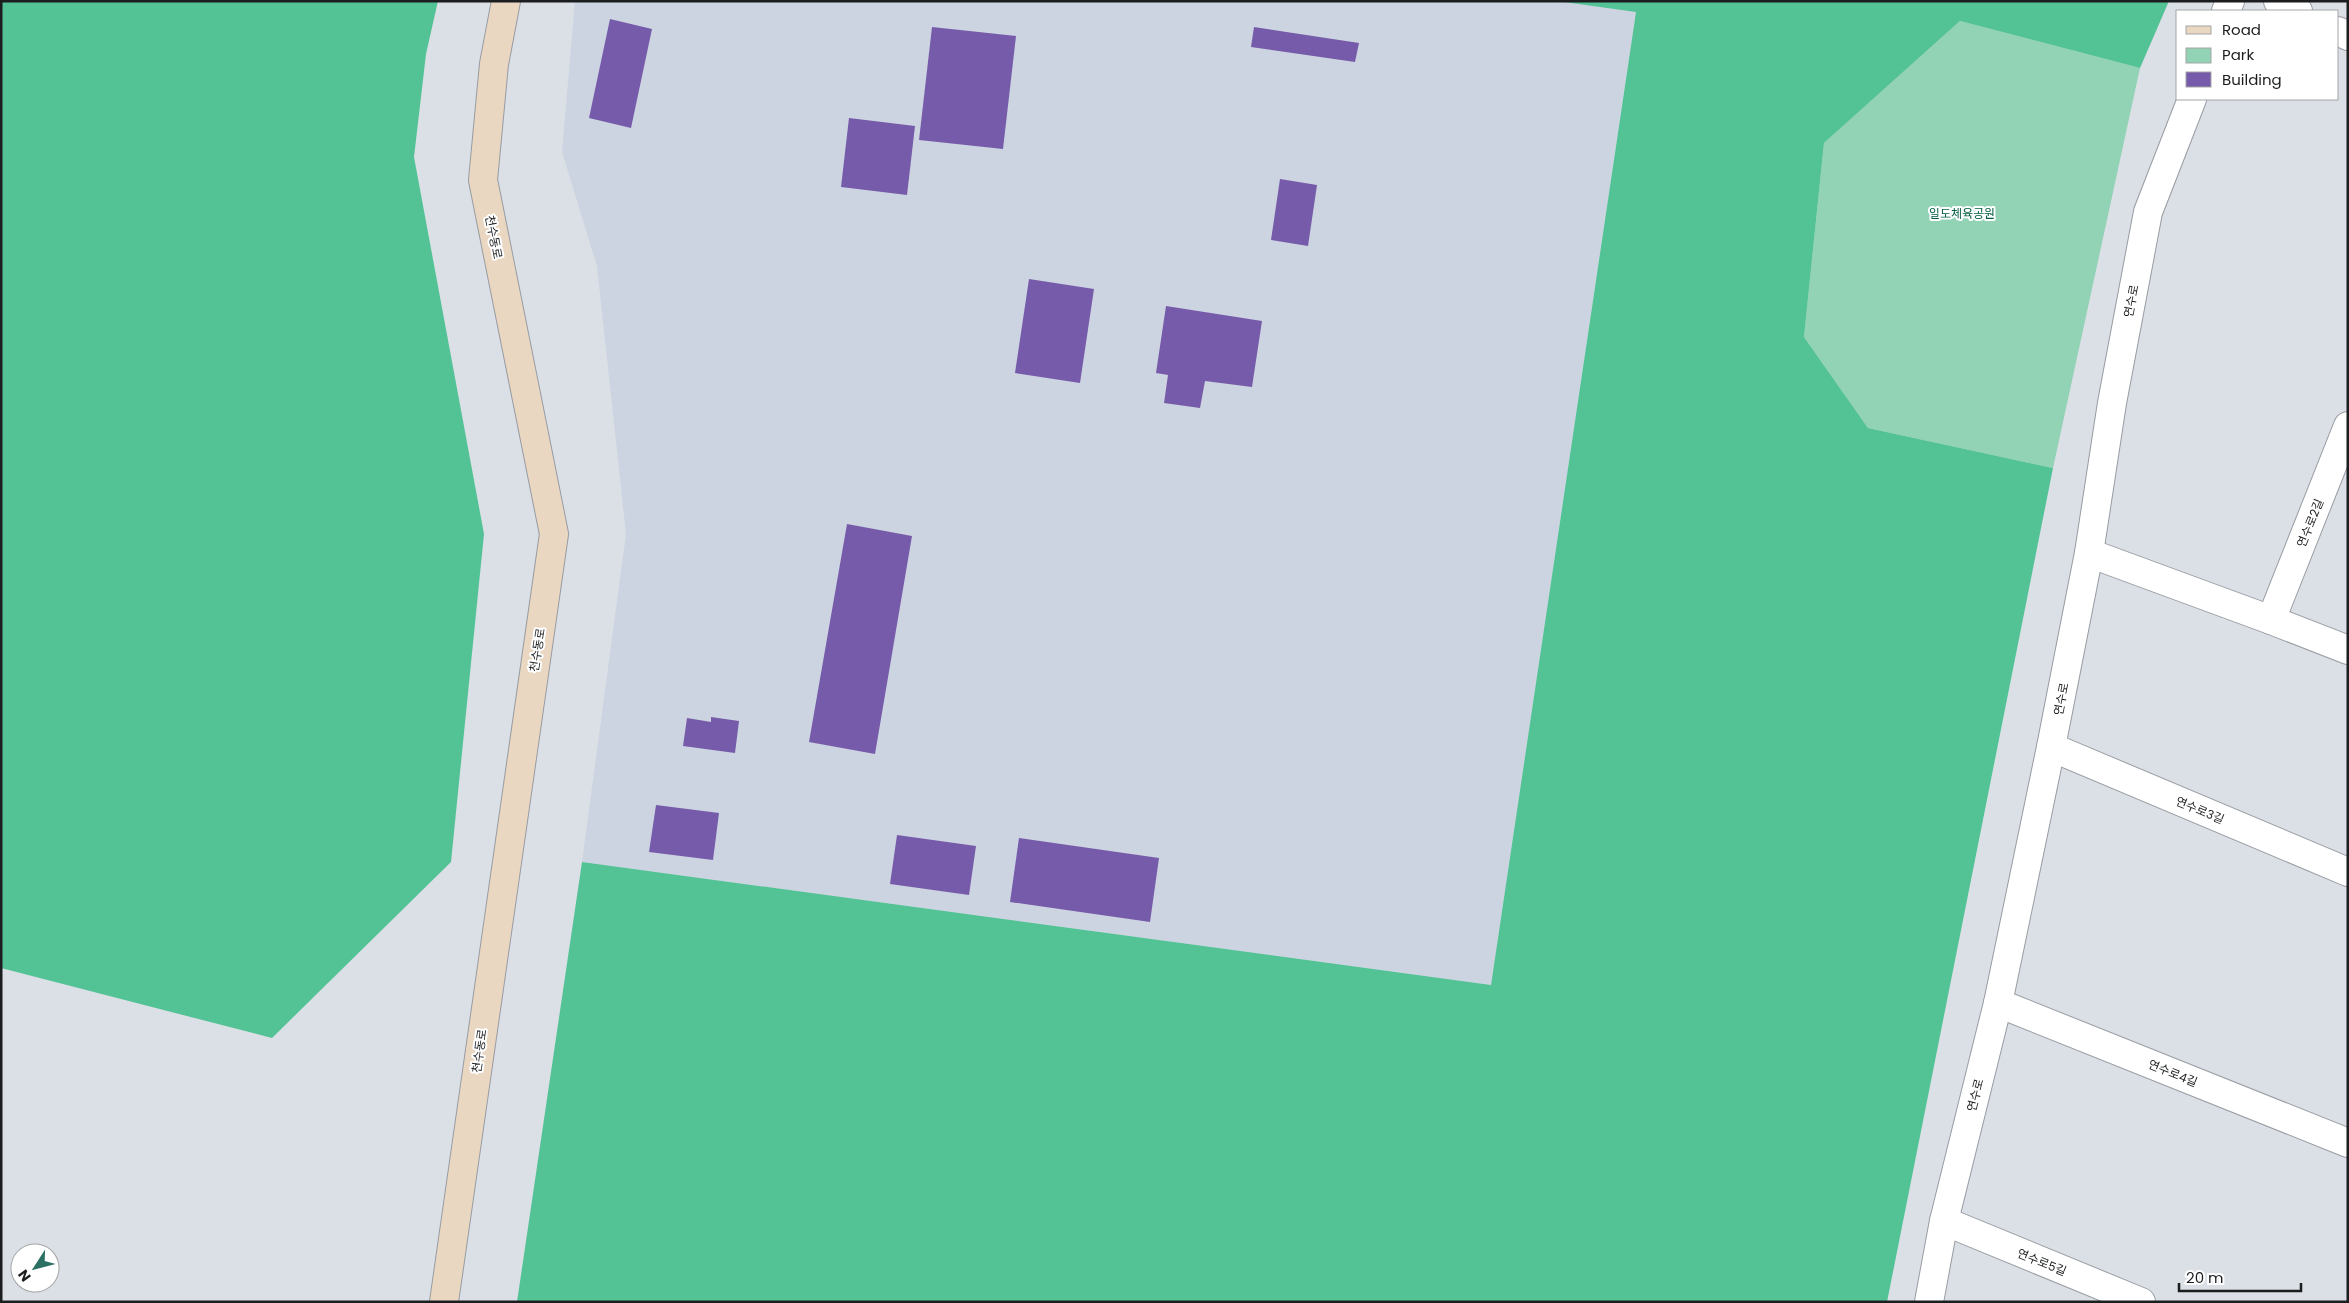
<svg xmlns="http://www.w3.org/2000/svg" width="2349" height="1303" font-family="Poppins,'Noto Sans KR',sans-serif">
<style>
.built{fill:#cdd4e1}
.green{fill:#92d2b5}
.forest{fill:#53c396}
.building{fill:#765baa}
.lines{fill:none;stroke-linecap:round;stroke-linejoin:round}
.minor-casing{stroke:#989ca2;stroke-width:30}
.tertiary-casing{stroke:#989ca2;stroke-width:30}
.secondary-casing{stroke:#989ca2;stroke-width:30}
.minor{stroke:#fff;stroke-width:28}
.tertiary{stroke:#fff;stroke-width:28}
.secondary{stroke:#ead7c1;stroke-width:28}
.labels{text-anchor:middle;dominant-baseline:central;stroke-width:4;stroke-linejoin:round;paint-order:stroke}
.park-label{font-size:12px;fill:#005e41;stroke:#fff}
.street-label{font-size:12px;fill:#1b1d1f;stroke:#fff}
</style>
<rect width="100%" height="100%" fill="#dbdfe6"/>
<polygon class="built" points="575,1 1557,1 1636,11 1491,985 582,862 626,534 597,266 562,152"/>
<polygon class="green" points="1960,21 2140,68 2053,468 1868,428 1804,337 1824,143"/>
<g class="forest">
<polygon points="1,1 438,1 426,54 414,157 484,534 451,862 272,1038 1,968"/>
<polygon points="1557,1 2169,1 2140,68 1960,21 1824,143 1804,337 1868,428 2053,468 1887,1302 517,1302 582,862 1491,985 1636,12"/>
</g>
<g class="building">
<polygon points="610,19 652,29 631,128 589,118"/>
<polygon points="932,27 1016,36 1003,149 919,140"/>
<polygon points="1254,27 1359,43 1355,62 1251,47"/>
<polygon points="849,118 915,126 907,195 841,187"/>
<polygon points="1280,179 1317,185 1308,246 1271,240"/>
<polygon points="1029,279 1094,289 1080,383 1015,373"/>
<polygon points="1166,306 1262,321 1252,387 1205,381 1200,408 1164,403 1168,375 1156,373"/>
<polygon points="847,524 912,536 875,754 809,742"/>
<polygon points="711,717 739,721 735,753 683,746 687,718 711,722"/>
<polygon points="656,805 719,813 713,860 649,852"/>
<polygon points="897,835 976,846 969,895 890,884"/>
<polygon points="1019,838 1159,858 1150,922 1010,902"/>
</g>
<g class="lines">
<g class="minor-casing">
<g id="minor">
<polyline points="2278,1 2298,11"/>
<polyline points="2338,31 2348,36"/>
<polyline points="2089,553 2271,620 2348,650"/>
<polyline points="2271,620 2348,426"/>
<polyline points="1998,1003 2348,1143"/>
<polyline points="1944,1221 2141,1302"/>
</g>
</g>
<g class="tertiary-casing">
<g id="tertiary">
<polyline points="2226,11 2230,1"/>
<polyline points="2051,747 2348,872"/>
<polyline points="1929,1302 1944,1221 1998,1003 2051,747 2089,553 2112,403 2148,212 2192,99"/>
</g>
</g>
<g class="secondary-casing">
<polyline id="secondary" points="444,1302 554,534 483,180 494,64 506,1"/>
</g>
<use href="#minor" class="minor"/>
<use href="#tertiary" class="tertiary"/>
<use href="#secondary" class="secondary"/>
</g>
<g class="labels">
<g class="park-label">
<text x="1962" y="213">일도체육공원</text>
</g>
<g class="street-label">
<text transform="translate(494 237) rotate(79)">천수동로</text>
<text transform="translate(2131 301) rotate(-79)">연수로</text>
<text transform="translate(2310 523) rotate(-68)">연수로2길</text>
<text transform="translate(537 650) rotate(-81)">천수동로</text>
<text transform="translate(2061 699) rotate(-79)">연수로</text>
<text transform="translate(2200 810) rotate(23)">연수로3길</text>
<text transform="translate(479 1051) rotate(-82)">천수동로</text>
<text transform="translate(2173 1073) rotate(22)">연수로4길</text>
<text transform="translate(1975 1095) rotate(-76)">연수로</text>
<text transform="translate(2042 1262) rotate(22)">연수로5길</text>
</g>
</g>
<rect width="2349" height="1303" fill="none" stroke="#1b1d1f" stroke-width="5"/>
<rect x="2176" y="10" width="162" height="90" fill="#ffffff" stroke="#a4a5a5"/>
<rect x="2186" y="26" width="25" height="8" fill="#ead7c1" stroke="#a4a5a5"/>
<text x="2222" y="35" font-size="15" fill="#1b1d1f">Road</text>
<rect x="2186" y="48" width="25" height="15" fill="#92d2b5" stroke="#a4a5a5"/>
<text x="2222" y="60" font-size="15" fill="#1b1d1f">Park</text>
<rect x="2186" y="72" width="25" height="15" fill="#765baa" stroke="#a4a5a5"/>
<text x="2222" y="85" font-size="15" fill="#1b1d1f">Building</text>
<g transform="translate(35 1268) rotate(234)"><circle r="24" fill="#ffffff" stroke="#a4a5a5"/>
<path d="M0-4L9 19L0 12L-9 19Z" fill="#2c7063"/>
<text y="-8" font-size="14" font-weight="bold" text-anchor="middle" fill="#1b1d1f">N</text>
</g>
<path d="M2179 1283v8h122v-8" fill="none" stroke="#1b1d1f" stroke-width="2.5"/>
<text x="2186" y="1283" font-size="15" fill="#1b1d1f" stroke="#ffffff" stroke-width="4" paint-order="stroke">20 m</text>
</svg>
